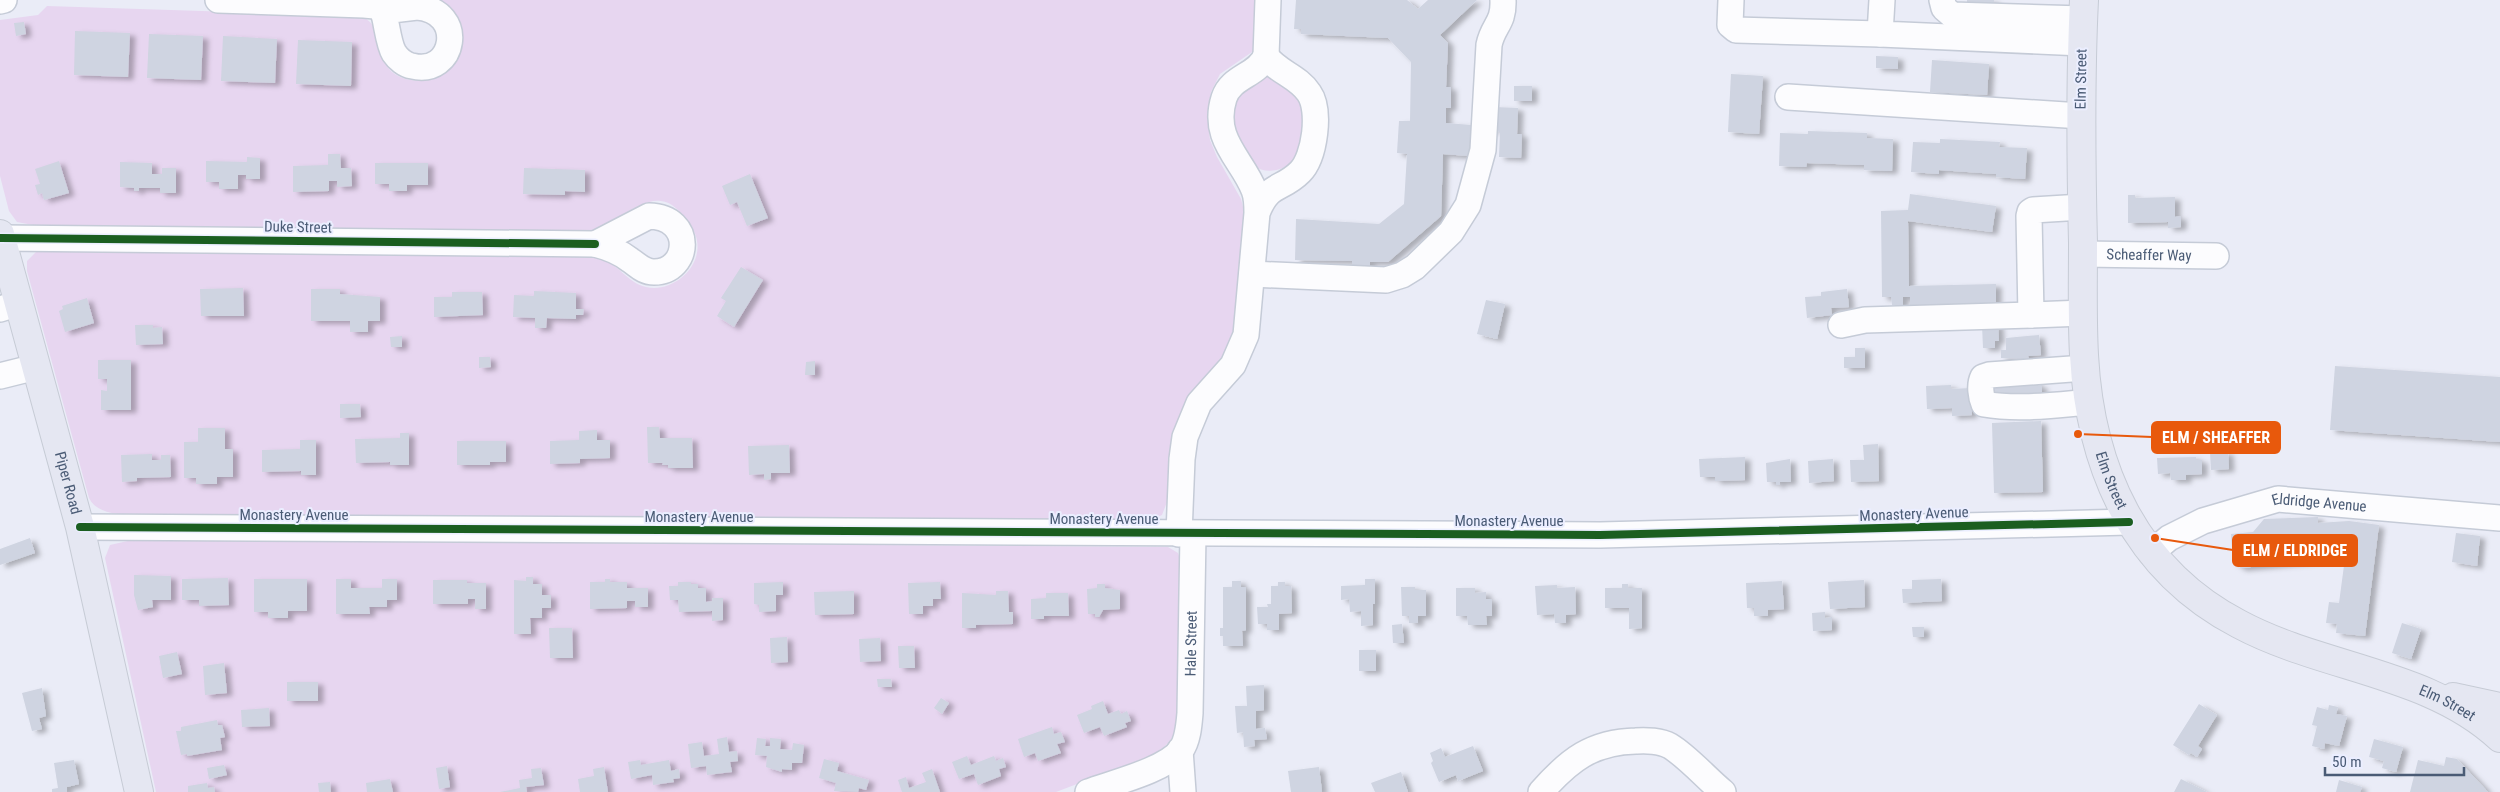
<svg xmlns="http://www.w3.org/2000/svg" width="2500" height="792" font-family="'Roboto Condensed',sans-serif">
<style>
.green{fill:#e7d6f0}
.building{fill:#cfd4e1;filter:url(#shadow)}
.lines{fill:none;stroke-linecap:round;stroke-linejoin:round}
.minor-casing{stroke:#c5cbd7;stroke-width:28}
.major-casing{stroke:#c6cbd5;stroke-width:30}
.minor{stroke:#fcfcfe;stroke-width:25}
.major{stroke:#e5e7f2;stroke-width:28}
.cycleway-casing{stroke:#ebeeff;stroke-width:11}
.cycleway{stroke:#1b5e20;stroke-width:8}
.labels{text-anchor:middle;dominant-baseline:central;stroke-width:4;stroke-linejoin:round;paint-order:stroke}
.street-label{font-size:15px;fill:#4a5b75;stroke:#ebeeff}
.leader{fill:none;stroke:#e8590c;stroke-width:2}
.callout-dot{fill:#e8590c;stroke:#ebeeff;stroke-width:2}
.callout{fill:#e8590c;stroke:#e8590c;stroke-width:2}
.callout-label{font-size:16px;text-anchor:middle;font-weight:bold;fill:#fff}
</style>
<defs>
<filter id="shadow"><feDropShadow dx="5.5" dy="3" stdDeviation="2.5" flood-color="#0004"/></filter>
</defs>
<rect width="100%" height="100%" fill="#eaecf7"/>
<g class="green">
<path d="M439,0H1260L1257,44L1252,52L1220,74L1211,92L1207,115L1210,140L1217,157L1241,199L1246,218L1237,337L1172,450L1167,502L1162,515L1148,521L156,515C135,514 99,519 89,498L27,271V261L36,252L44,250L384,253L599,257C617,262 627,283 646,287C672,293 702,268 697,241C696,232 690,225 685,218C678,210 672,202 661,201C641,197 610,227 588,231L33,225L17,222L9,211L0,176V20L38,15L47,6L358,16C391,22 365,72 411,80C459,88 482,26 439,0Z"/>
<path d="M1259,76C1284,77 1293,90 1306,109L1299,157C1242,208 1213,103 1245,82C1249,80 1255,78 1259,76Z"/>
<path d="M132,540L1168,547L1178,553L1181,562L1179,716C1174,737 1172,742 1153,755L1056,792H156L105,558L110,545Z"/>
</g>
<g class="building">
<polygon points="1296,0 1407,0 1418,9 1428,0 1477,0 1440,35 1448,43 1446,87 1451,87 1451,108 1446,108 1446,123 1471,125 1469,156 1443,154 1441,216 1388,262 1370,262 1370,267 1352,267 1352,261 1295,260 1296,219 1379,224 1404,204 1407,154 1397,153 1399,121 1410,121 1411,62 1388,38 1301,34 1301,29 1294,29"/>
<polygon points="1967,0 1994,0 1994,6 1967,5"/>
<polygon points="24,22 26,34 16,36 14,23"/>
<polygon points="75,31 130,33 128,77 74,75"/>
<polygon points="149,34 203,36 201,80 147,78"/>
<polygon points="223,36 277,39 275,83 221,81"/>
<polygon points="298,40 352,42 351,86 296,84"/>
<polygon points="1876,56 1898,57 1898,69 1876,68"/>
<polygon points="1932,60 1989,64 1987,95 1930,92"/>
<polygon points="1731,74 1763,76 1759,134 1728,132"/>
<rect x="1514" y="86" width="18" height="15"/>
<polygon points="1494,107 1518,108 1517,134 1522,134 1521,158 1499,157 1500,132 1493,131"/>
<polygon points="1808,131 1867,133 1867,138 1893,139 1892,171 1864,170 1864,165 1807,163 1806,167 1779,166 1780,133 1808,134"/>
<polygon points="1940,139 2000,142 1999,147 2027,148 2025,179 1996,177 1996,174 1939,170 1939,174 1911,172 1913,142 1940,143"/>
<polygon points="328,154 340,154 341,168 351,168 352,186 337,187 337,181 329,181 329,191 293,192 293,166 328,165"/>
<polygon points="247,157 260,158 260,179 246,179 246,175 238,175 238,189 219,189 219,182 206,182 206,161 247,162"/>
<polygon points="59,161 69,193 44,200 42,193 38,195 35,185 40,184 35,169"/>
<polygon points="120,162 152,163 152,174 162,174 162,168 176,168 176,193 160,193 160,188 139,188 139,191 134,191 134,188 120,187"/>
<polygon points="375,163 428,163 428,185 407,185 407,191 389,191 389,184 375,184"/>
<polygon points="524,168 585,170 585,192 565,191 565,195 523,194"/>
<polygon points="750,174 768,218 747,226 737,202 730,205 722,186"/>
<polygon points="1910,194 1996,206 1992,232 1908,221 1909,286 1996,284 1996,309 1910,311 1910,297 1903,297 1903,305 1892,305 1891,297 1882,297 1881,211 1908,210"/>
<polygon points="2128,195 2135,195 2135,198 2175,197 2175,217 2181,216 2181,227 2168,228 2168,222 2128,223"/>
<polygon points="741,267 763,280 734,327 717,316 726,301 721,298"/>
<polygon points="243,288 244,316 201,316 200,289"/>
<polygon points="311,289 340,289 340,294 380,297 380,321 368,321 368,332 350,332 350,321 311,321"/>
<polygon points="1847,289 1849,307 1831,308 1832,315 1807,318 1805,297 1821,296 1821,292"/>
<polygon points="534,291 576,293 576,309 584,309 583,315 576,315 576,319 547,318 546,328 535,328 535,318 513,317 514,295 534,296"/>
<polygon points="452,292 482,292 483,315 434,317 434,297 452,297"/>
<polygon points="87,298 94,323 65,332 59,311 63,309 62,306"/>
<polygon points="1486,300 1505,304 1497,339 1477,334"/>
<polygon points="1998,324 1999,341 1995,341 1995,348 1983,348 1982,325"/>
<polygon points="135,325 153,325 153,328 162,327 163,344 136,345"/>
<polygon points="2039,335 2041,355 2028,356 2029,359 2001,358 2001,350 2006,350 2006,338"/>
<polygon points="402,336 402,347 391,347 390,337"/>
<polygon points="1855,348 1865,348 1865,368 1844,368 1844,357 1855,357"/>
<polygon points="479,357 490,357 491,367 479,368"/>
<polygon points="98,360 131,360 131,410 101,410 101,390 107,391 107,379 98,379"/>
<polygon points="815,361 815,375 805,375 806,362"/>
<polygon points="2335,366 2500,377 2500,442 2330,430"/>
<polygon points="2011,378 2012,386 2020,385 2020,383 2037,382 2038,386 2042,385 2042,394 1994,398 1988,383"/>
<polygon points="1951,385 1951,389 1971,388 1972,415 1952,416 1952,408 1927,409 1926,386"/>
<polygon points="340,404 360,404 361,417 340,418"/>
<polygon points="2041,421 2043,492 1994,493 1992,423"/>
<polygon points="647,427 659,427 660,438 692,438 693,468 668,468 668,465 662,465 663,463 648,463"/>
<polygon points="198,428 225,428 225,449 233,449 233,477 217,477 217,484 196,484 196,478 184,478 184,442 198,442"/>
<polygon points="597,430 597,440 610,440 610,458 580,459 580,463 550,464 550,441 579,440 579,431"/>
<polygon points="400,433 409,433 409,465 390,465 390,462 356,463 355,439 400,438"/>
<polygon points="300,440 316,440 316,475 301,475 301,471 262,472 262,450 300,449"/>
<polygon points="457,441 506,441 506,462 490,462 490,465 457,465"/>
<polygon points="1878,444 1879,481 1851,482 1850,460 1864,460 1863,445"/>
<polygon points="789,445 790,473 771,473 771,479 764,480 764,474 749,475 748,446"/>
<polygon points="2210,452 2228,452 2229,469 2211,470"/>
<polygon points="152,454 152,460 161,460 161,455 170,455 171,477 137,478 137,481 122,482 121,455"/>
<polygon points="1745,457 1745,480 1715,481 1715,477 1700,477 1699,459"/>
<polygon points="2196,457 2196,460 2202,460 2202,474 2186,475 2186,480 2171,480 2170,473 2158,474 2157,458"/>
<polygon points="1790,459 1791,482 1780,482 1780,485 1776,485 1776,482 1767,482 1766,463"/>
<polygon points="1833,459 1834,481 1809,483 1808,461"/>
<polygon points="2318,517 2318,523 2349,521 2379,525 2365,636 2336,633 2337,624 2326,623 2329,602 2339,603 2345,558 2241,568 2233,562 2231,534 2253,532 2264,519"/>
<polygon points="2456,533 2480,536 2477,566 2452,562"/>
<polygon points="30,538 35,553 0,565 0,549"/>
<polygon points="134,575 171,576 171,600 152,600 153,607 138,610 134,595"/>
<polygon points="526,577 533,577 533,584 542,584 542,595 551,595 551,608 542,608 542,618 530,618 531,634 514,634 514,580 526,581"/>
<polygon points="228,578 229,605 199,606 199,600 182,600 182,579"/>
<polygon points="254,579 307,579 307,611 288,611 288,618 268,618 268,612 254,612"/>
<polygon points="336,579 351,579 351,588 382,588 382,579 397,579 397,600 387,600 387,607 369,607 370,614 336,614"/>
<polygon points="605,579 610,579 610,582 627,582 627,588 648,588 648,607 635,607 635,601 627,601 627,608 590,609 590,582 605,582"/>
<polygon points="1365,579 1375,579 1375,604 1373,604 1373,625 1361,626 1361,611 1350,612 1349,599 1341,600 1341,586 1365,585"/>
<polygon points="1941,579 1942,601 1903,603 1902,589 1912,589 1912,580"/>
<polygon points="433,580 467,580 467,583 486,583 486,609 475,609 475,599 468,599 468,604 433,604"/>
<polygon points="1864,580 1865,607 1830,609 1828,582"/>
<polygon points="1232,581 1241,581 1241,587 1246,587 1246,630 1242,631 1243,646 1223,646 1223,636 1220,636 1220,628 1223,628 1223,587 1232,587"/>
<polygon points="1782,581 1784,609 1768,610 1768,616 1754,616 1754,608 1747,608 1746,583"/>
<polygon points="678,582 691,582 691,584 698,584 698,588 706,588 706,602 712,601 712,598 723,598 723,620 712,621 712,611 679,612 678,600 670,600 669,586 678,586"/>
<polygon points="783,582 783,595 776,595 776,611 759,612 759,605 754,604 754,583"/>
<polygon points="940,582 941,599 933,599 933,606 923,606 923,614 909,614 908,583"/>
<polygon points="1278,582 1285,582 1285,586 1291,586 1292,613 1279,614 1279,630 1267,630 1267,624 1258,624 1257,607 1268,607 1267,604 1271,604 1271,586 1278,586"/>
<polygon points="1097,584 1105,584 1105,588 1120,590 1120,609 1103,610 1099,617 1095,617 1095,614 1088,614 1087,589 1097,588"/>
<polygon points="1622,584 1628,584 1628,588 1642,588 1642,628 1629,629 1629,608 1605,608 1605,588 1622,588"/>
<polygon points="1557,585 1557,588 1575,587 1576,614 1566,615 1566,623 1555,623 1554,614 1537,615 1535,586"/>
<polygon points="1401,587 1415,587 1415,590 1426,590 1426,616 1418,616 1418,623 1409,623 1409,616 1402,616"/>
<polygon points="1456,588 1475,588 1475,593 1486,592 1486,599 1492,599 1492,616 1486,616 1487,625 1468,625 1467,616 1456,616"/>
<polygon points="854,591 854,614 815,615 814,592"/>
<polygon points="996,591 1008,591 1009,612 1013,612 1013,624 976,625 976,628 962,628 962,593 996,595"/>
<polygon points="1046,593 1068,593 1069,616 1044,616 1044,619 1031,619 1031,599 1046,598"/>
<polygon points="1825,612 1825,618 1832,617 1832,630 1813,631 1812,613"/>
<polygon points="2402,623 2421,629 2411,659 2392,653"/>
<polygon points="1402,624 1404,643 1393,643 1392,625"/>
<polygon points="1912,627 1924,627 1924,637 1913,637"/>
<polygon points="549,628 572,628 573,658 550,658"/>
<polygon points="787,637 788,662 771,663 770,638"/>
<polygon points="880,638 881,661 860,662 859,639"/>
<polygon points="898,646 914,646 915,668 899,668"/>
<rect x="1359" y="650" width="17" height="21"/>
<polygon points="177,652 182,674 163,678 159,656"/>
<polygon points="224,663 227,693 205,695 203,666"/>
<polygon points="877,679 891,679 892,687 878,687"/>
<rect x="287" y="682" width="31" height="19"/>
<polygon points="1264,685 1264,710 1256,711 1256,729 1265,728 1267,739 1254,740 1255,746 1244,747 1243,732 1237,733 1235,706 1247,706 1246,686"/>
<polygon points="42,688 46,716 39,718 42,729 32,731 22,693"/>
<polygon points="941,698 949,703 942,714 934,708"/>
<polygon points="1103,701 1108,714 1119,710 1121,714 1127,711 1131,721 1125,723 1127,727 1104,736 1100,727 1084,733 1077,715 1092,709 1091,706"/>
<polygon points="2199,704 2217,715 2198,746 2202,749 2197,757 2191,753 2189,755 2173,745"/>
<polygon points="2329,705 2338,707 2336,714 2347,716 2339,746 2325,743 2324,749 2312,746 2317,726 2312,725 2317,707 2328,710"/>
<polygon points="269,708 270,726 242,727 241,710"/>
<polygon points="217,720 218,725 222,725 225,737 220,738 222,750 187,756 187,754 181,755 176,731 181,731 181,727"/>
<polygon points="1052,727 1054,734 1061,732 1065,742 1057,744 1061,753 1038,761 1035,753 1024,757 1018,739"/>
<polygon points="727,737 729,752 737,751 738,761 730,762 732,772 707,775 706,766 691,768 688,744 702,742 704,756 719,754 717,739"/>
<polygon points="757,738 766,739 765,746 770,746 770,738 781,739 780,749 792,750 793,743 804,745 802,763 792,763 792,770 782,769 782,772 766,767 767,756 755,755"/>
<polygon points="2374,739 2403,747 2396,772 2382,768 2384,761 2369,757"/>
<polygon points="1473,746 1483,771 1458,781 1456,775 1439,782 1431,763 1433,761 1430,753 1441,748 1445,757"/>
<polygon points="967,756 971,765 994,756 996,761 1003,758 1006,767 999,769 1001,776 978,785 974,774 959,779 952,762"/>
<polygon points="2446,757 2457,759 2488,792 2410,792 2418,760 2444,766"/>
<polygon points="824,759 839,763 837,771 869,780 866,790 859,788 858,792 834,791 836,783 819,778"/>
<polygon points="74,760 79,784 67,787 67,792 52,792 52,789 58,788 54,763"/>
<polygon points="640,760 641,765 669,760 671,771 679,769 680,778 673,779 674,782 653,785 652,775 631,779 628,762"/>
<polygon points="224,765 227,775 209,779 207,768"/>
<polygon points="447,766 450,787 439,789 436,768"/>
<polygon points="604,767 608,792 580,792 578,779 594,776 593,769"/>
<polygon points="1319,767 1322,792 1291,792 1288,771"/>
<polygon points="541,768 544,785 526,787 527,792 500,792 520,788 519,780 532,778 531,769"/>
<polygon points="932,769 940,792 902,792 898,780 906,777 909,788 926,782 922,773"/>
<polygon points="1401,772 1408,792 1375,792 1371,783"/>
<polygon points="390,779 393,792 367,792 366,783"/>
<polygon points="2181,779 2207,792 2174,792"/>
<polygon points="2339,780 2362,787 2360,792 2336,792"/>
<polygon points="330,782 331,792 319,792 318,783"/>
<polygon points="207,783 208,788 214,787 215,792 188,792 188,786"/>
</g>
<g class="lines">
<g class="minor-casing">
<g id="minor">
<polyline points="218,0 364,5 375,6 383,11"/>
<polyline points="1731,0 1730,25 1736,30 1880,34"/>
<polyline points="1882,0 1880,34 2082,43"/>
<polyline points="1942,0 1944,8 1952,15 2083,19"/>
<polyline points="0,1 4,0"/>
<path d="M417,7C467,11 455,77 412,66C405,65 398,59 394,53C388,43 387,23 383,11Z"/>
<polyline points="1266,56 1268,0"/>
<polyline points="1788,97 2081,116"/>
<polyline points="2082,207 2033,210 2030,212 2029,216 2031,315 2083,313"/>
<path d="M649,216C695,217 690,272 654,272C643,272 638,265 630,260C620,252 607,247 595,244Z"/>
<polyline points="1,238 595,244"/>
<path id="s1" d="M2083,254L2216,256"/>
<path d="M1252,274L1386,280L1402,275L1415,267L1451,232L1468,205L1483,150L1489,45C1493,25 1504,24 1503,0"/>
<polyline points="0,309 19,303"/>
<polyline points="1841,325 1865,320 2031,315"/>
<path d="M2085,368L1989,375L1983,377C1979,385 1981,397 1984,404C2018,410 2055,405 2089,402"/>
<polyline points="0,376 36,367"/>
<polyline points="80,527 1600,535 2129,522"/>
<path d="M1179,534L1182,459L1185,437L1199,403L1233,365L1246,335L1257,213C1257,205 1257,197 1254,190C1242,159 1211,139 1224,98C1231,76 1257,76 1266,56C1277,72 1298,76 1309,93C1321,110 1315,157 1300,172C1281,191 1269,182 1257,213"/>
<path id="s2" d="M2151,553L2169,538L2203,521L2278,499L2500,518"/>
<polyline points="1180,750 1183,792"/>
<path id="s3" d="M1088,792C1112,783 1166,770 1181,750C1188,740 1189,725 1190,713L1193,534"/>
<path d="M1541,792C1569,760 1592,742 1636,741C1646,740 1661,741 1670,746C1687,756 1707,779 1723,792"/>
</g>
</g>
<g class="major-casing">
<g id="major">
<path id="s4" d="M2084,0C2080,81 2081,162 2083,243C2083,280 2082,318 2084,355C2090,468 2135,570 2239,624C2323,669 2429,672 2500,738"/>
<path id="s5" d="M0,234L80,527L139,792"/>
<polyline points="2453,697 2500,707"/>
</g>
</g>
<use href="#minor" class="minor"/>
<use href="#major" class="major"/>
<g class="cycleway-casing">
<g id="cycleway">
<polyline points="1,238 595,244"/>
<polyline points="80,527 1600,535 2129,522"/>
</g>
</g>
<use href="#cycleway" class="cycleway"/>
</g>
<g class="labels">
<g class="street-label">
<text transform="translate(2081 79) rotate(-89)">Elm Street</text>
<text transform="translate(298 227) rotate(1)">Duke Street</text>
<text stroke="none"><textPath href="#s1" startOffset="66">Scheaffer Way</textPath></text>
<text stroke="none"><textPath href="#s4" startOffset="484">Elm Street</textPath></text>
<text stroke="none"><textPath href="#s5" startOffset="258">Piper Road</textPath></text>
<text stroke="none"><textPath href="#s2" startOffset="181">Eldridge Avenue</textPath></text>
<text transform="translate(1914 514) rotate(-2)">Monastery Avenue</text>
<text x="294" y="515">Monastery Avenue</text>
<text x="699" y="517">Monastery Avenue</text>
<text x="1104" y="519">Monastery Avenue</text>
<text x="1509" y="521">Monastery Avenue</text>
<text stroke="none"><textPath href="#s3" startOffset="211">Hale Street</textPath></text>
<text stroke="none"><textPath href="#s4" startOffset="904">Elm Street</textPath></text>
</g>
</g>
<path class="leader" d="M2078 434L2152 437M2155 538L2233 550"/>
<g class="callout-dot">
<circle cx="2078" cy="434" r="5"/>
<circle cx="2155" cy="538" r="5"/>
</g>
<g class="callout">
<rect x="2152" y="422" width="128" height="31" rx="5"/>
<rect x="2233" y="535" width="124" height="31" rx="5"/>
</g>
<g class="callout-label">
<text x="2216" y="443">ELM / SHEAFFER</text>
<text x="2295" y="556">ELM / ELDRIDGE</text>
</g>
<path d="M2325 767v8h139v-8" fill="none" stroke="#4a5b75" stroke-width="2.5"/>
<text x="2332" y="767" font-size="15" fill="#4a5b75" stroke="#ebeeff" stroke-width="4" paint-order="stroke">50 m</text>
</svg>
